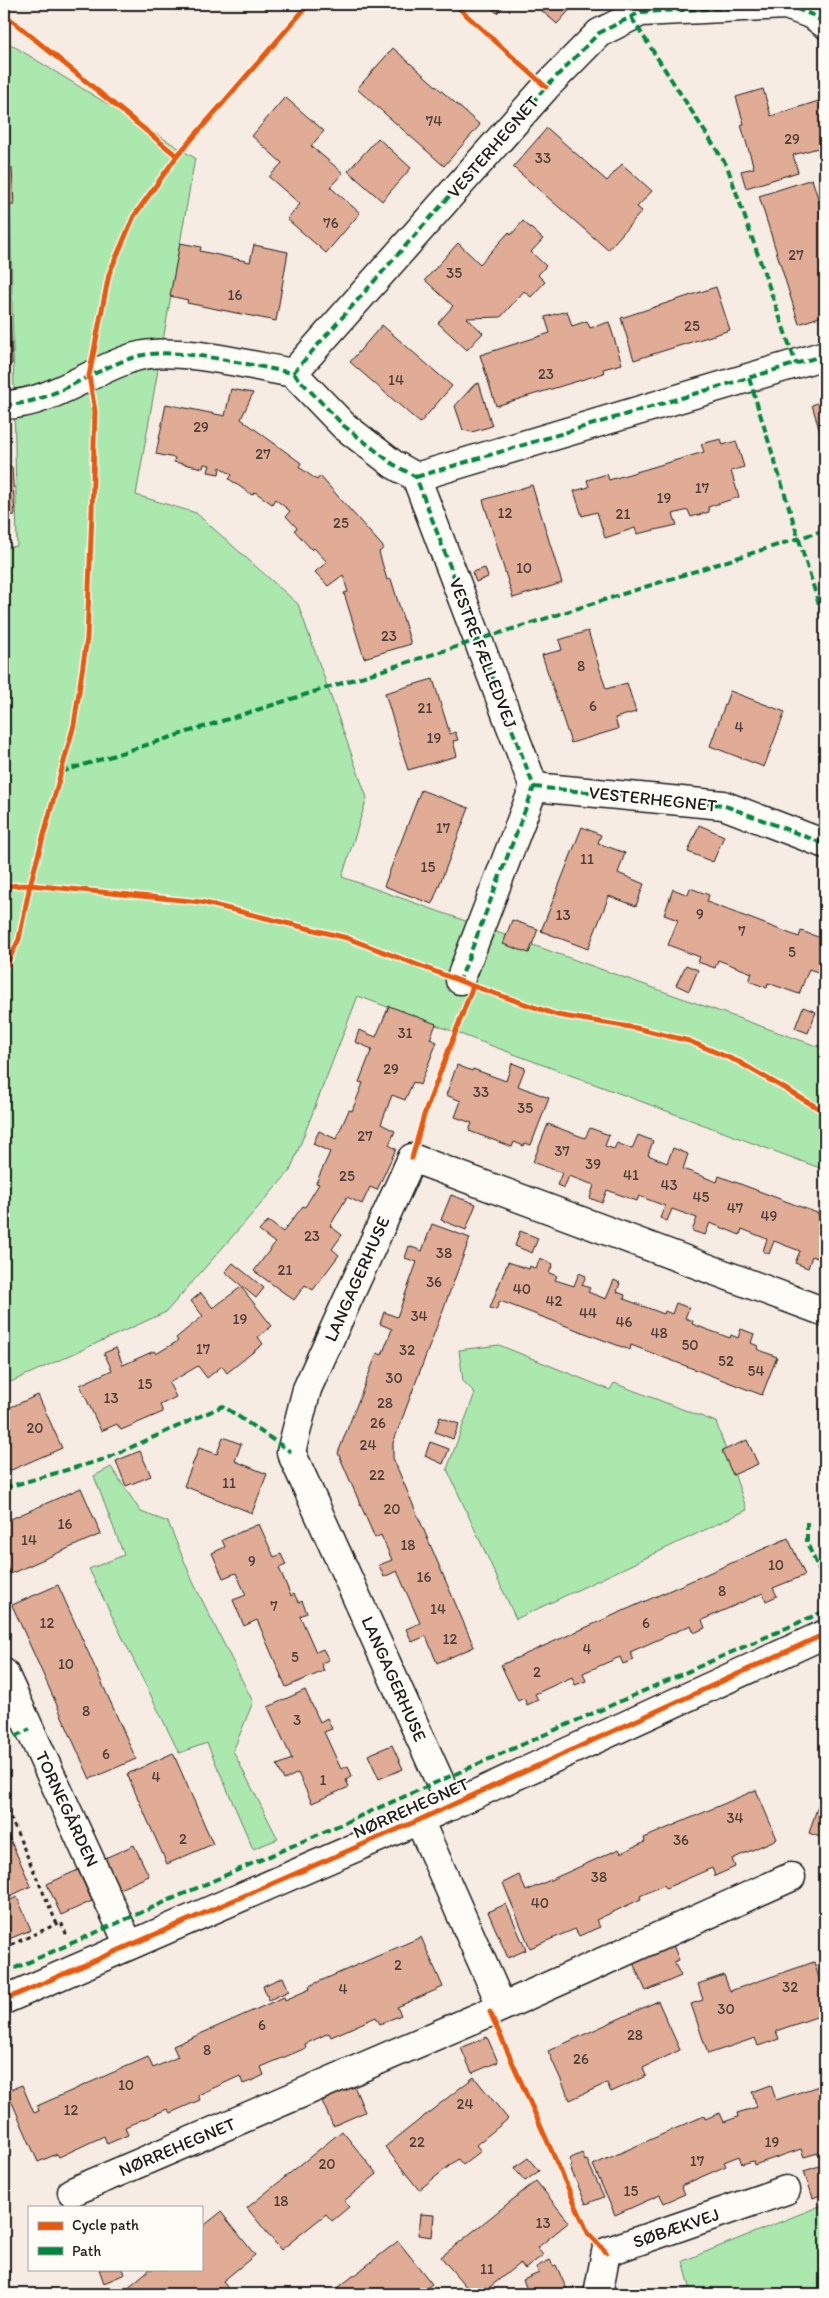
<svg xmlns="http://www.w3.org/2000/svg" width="829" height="2298" font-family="Itim,sans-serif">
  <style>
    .green { fill: #abe8ae; stroke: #648265 }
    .building { fill: #e1ac95; stroke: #1c1c1c }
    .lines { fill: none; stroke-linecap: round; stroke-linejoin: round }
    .minor-casing { stroke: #1c1c1c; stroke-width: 31 }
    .path { stroke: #1c1c1c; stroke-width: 3; stroke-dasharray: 4 4; stroke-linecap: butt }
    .minor { stroke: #fdfcf7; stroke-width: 28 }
    .quiet { stroke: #00873e; stroke-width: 4; stroke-dasharray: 8 4; stroke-linecap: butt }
    .cycleway-casing { stroke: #fdfcf7; stroke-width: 8 }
    .cycleway { stroke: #e8590c; stroke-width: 5 }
    .labels { text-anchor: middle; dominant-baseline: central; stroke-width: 4.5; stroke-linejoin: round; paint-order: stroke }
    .number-label { font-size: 15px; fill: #4d403a }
    .street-label { font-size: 18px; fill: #1c1c1c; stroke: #fdfcf7 }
  </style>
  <rect width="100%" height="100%" fill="#f7ece3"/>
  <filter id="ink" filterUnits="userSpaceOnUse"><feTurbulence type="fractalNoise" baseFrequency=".02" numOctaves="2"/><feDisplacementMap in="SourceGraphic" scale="10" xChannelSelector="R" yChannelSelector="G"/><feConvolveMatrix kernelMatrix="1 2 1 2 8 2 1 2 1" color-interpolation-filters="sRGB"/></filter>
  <g filter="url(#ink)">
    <path class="green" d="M7,42L195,158L136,495L196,513L298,604L367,798L342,877L825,1049V1170L358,996L290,1171L166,1312L4,1385V548L17,546Z
      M499,1345L610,1390L614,1383L716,1422L747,1510L516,1619L447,1469L475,1393L463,1381L459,1350Z
      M111,1467L141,1512L168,1522L193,1582L253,1702L233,1751L278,1839L253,1849L207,1743L179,1753L89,1569L124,1555L94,1476Z
      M825,2204V2294H671L690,2287L683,2261Z"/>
    <path class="building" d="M487,4H506L497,13Z
      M534,4H575L557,24Z
      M393,48L480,125L444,166L357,89Z
      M763,89L771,116L825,99V146L793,155L798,172L746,188L741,171L754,168L741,125L744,124L736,97Z
      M285,97L324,131L311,146L343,173L330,187L360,213L326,253L287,219L300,204L269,177L282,163L252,136Z
      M547,128L607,181L622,164L652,191L637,207L642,211L608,250L513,167Z
      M378,138L411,168L382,201L348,171Z
      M12,168L14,205H4V169Z
      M812,179L825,221V315L799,324L759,196Z
      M4,215H6L9,283H4Z
      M523,221L543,239L531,252L546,266L538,275L545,282L531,297L524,291L501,317L467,318L483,333L467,350L438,323L453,306L425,280L458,243L480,264L509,232L511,235Z
      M180,243L201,247L200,251L250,262L254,245L288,252L276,321L187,303L188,300L170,296Z
      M716,287L730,330L634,360L621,318Z
      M567,311L572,326L587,321L590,328L609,322L622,364L603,369L604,373L496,406L480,355L550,333L545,317Z
      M4,312H10L12,364L4,365Z
      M382,325L452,386L420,423L350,362Z
      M479,383L492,426L472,432L463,430L455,406L474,385Z
      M231,389L253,393L241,419L301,463L299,467L317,480L320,476L384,548L379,552L387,580L391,579L411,644L364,658L344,593L348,592L343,575L328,586L315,572L327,562L314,548L312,550L294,530L297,528L286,516L290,511L275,499L272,504L255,492L252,495L229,479L232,475L220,467L219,474L208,472L210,465L204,464L203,468L174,462L175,458L156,454L166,404L225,416Z
      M825,400V430L820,432L812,405Z
      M721,439L723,445L736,441L744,467L731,471L739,497L708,507L709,512L691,517L688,510L673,514L677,525L637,534L635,528L605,538L597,512L582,516L574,491L589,487L587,480L607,474L609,480L704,452L701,444Z
      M825,449V467L820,450Z
      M4,467H12L15,515L4,516Z
      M532,485L562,583L513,598L483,500Z
      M485,568L488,577L476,582L472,572Z
      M588,631L606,689L627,683L636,712L615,718L618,729L571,743L542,655L562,650L559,640Z
      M433,679L450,734L455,732L458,740L453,741L457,756L408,770L385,693Z
      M730,691L785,712L764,767L710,746Z
      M421,790L469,808L432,904L384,886Z
      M699,825L724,836L713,862L688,852Z
      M582,827L601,835L598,843L625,853L618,873L644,884L636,906L609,896L588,949L541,931Z
      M690,888L709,895L707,902L799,937L801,931L821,938L819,944L825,947V967L823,974L809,969L799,994L768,983L767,988L749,981L752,973L718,960L715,968L698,962L700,957L668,945L678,920L664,915L673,889L688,895Z
      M512,920L538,929L529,953L503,944Z
      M686,965L698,970L689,991L676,985Z
      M389,1006L436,1024L430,1039L437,1042L420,1085L413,1082L405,1100L392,1095L381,1124L395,1131L389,1145L396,1149L377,1190L370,1187L362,1204L347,1197L330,1226L342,1235L332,1249L339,1255L313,1290L305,1285L294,1300L254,1271L275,1243L259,1231L268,1221L283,1232L303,1206L305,1207L319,1184L316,1183L330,1152L313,1144L319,1131L336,1139L349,1110L352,1111L363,1083L359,1082L372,1049L355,1042L359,1030L376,1037Z
      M803,1007L816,1012L808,1033L795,1028Z
      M512,1063L525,1068L518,1086L549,1098L531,1145L525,1143L524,1146L514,1142L512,1147L469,1131L472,1123L455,1117L461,1101L446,1095L457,1065L472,1071L473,1069L506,1081Z
      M548,1124L585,1138L590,1128L609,1135L605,1146L614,1149L617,1143L632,1149L638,1135L653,1141L648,1155L667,1163L673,1148L688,1154L683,1169L717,1182L719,1176L825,1216V1261L812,1256L808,1268L795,1263L800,1251L774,1241L769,1254L763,1251L767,1239L742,1229L740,1235L710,1223L705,1235L692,1231L697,1218L672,1209L667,1221L660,1218L665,1206L639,1196L637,1201L607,1190L602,1203L590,1198L594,1185L569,1176L564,1188L557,1185L562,1173L533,1162Z
      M451,1195L476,1204L466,1230L441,1220Z
      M432,1224L470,1238L393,1443V1458L474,1647L437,1663L426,1636L412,1642L406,1629L420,1623L397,1571L384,1577L379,1565L392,1560L381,1535L375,1538L338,1453L377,1353L382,1355L392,1329L380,1324L384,1312L397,1317L417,1262L405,1258L409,1246L422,1251Z
      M520,1231L538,1238L532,1253L515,1246Z
      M540,1258L553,1264L549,1273L557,1276L555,1280L574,1286L579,1273L586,1276L582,1285L590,1288L588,1292L606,1299L614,1280L620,1283L617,1292L625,1295L624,1299L664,1314L665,1311L672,1314L676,1303L689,1308L685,1318L693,1321L692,1324L730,1338L731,1335L738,1338L741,1329L754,1334L751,1343L758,1346L757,1349L777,1357L762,1395L631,1345L630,1350L500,1301L496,1310L490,1308L508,1262L529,1269L530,1266L536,1269Z
      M233,1263L264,1288L256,1298L225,1272Z
      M241,1287L272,1326L258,1337L263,1344L227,1373L222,1366L207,1378L198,1366L169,1383L176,1397L160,1405L163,1412L121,1430L117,1424L101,1431L80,1385L112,1370L104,1353L116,1348L123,1365L154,1351L156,1354L178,1341L176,1338L203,1316L191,1301L197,1296L201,1293L213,1308Z
      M38,1395L62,1448L9,1471L4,1459V1410Z
      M440,1417L459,1424L453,1439L435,1432Z
      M223,1437L241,1444L235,1461L267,1474L252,1513L184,1486L199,1448L217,1454Z
      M747,1440L758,1464L733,1475L722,1451Z
      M430,1442L449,1449L443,1464L425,1456Z
      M140,1451L151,1476L126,1486L116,1461Z
      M81,1488L101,1534L10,1574L4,1560V1522Z
      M259,1524L274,1557L281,1554L286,1565L279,1568L291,1596L294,1594L299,1603L302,1601L307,1613L300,1616L316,1652L323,1649L329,1660L321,1663L324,1671L286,1687L257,1620L244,1626L233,1600L246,1595L236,1573L223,1578L212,1553L225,1547L222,1540Z
      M825,1531V1548L820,1546Z
      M788,1538L805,1575L773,1588L777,1596L766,1601L763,1593L702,1620L705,1628L694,1633L691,1625L630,1652L634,1660L623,1664L620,1657L583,1673L586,1681L575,1685L572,1677L535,1694L538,1700L527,1705L524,1698L518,1701L501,1665Z
      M58,1585L136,1759L90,1779L12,1605Z
      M305,1690L320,1722L327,1718L332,1729L324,1732L341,1769L348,1766L352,1776L346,1780L349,1787L312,1803L298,1773L284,1780L277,1765L292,1759L268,1707Z
      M392,1745L403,1769L379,1779L368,1755Z
      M173,1753L213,1844L167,1864L127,1774Z
      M756,1790L777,1839L732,1859L735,1867L715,1876L712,1868L666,1888L664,1885L640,1896L641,1899L596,1920L600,1927L579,1936L575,1929L530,1948L503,1883L519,1875L526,1891L619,1849L621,1853L645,1842L644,1838Z
      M820,1799L825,1801V1839L809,1833Z
      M4,1826L31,1886L4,1899Z
      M134,1845L149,1876L117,1890L103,1859Z
      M78,1870L92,1901L61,1915L47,1884Z
      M17,1897L31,1930L4,1941V1903Z
      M506,1904L526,1950L508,1958L488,1912Z
      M421,1937L443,1987L397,2007L401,2015L380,2024L376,2017L331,2037L329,2033L305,2044L306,2048L261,2067L264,2075L254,2080L243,2084L240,2076L198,2095L200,2100L170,2113L167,2109L125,2127L128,2135L107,2144L104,2136L59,2157L57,2154L38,2162L7,2091L22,2085L34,2113L39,2111L37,2106L148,2057L153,2068L178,2057L173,2046L284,1997L285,2000L310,1989L309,1986Z
      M673,1945L679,1960L674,1962L681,1976L646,1991L633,1963Z
      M814,1962L825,1996V2014L776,2031L779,2039L758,2046L755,2038L708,2054L691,2004L703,2000L698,1984L724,1975L730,1991Z
      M283,1977L289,1991L269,2000L263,1986Z
      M658,2001L680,2050L643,2068L646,2076L611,2092L607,2083L570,2100L548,2051Z
      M487,2037L498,2062L472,2073L461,2048Z
      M474,2077L508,2119L476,2145L481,2151L463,2165L458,2159L419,2190L385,2147Z
      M825,2084V2141L822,2142L825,2151L804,2157L801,2149L754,2165L753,2161L742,2164L739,2156L724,2162L726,2166L681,2186L685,2194L664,2203L660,2195L615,2215L593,2165L704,2116L705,2119L720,2113L724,2122L738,2117L737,2113L757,2107L752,2092L771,2085L776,2100Z
      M354,2086L365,2112L333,2126L322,2101Z
      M342,2131L377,2174L344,2201L349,2207L332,2221L326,2214L281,2250L247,2208Z
      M582,2153L585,2161L587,2160L604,2197L586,2204L570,2167L572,2166L569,2159Z
      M528,2158L539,2171L525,2181L514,2168Z
      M825,2164V2193L813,2198L804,2171Z
      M536,2181L569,2222L537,2248L543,2255L525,2269L520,2263L481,2294H472L441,2257Z
      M221,2212L255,2255L223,2281L227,2287L219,2294H130L126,2289L150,2269H201V2228Z
      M420,2214L434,2215L432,2237L418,2235Z
      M398,2241L432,2284L419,2294H330Z
      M550,2260L553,2266L556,2265L567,2290L557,2294H529L523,2280L539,2273L536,2267Z
      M99,2269H123L125,2274L104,2283Z"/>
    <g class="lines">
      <g class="minor-casing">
        <path id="minor" d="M293,373L344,426L393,464L416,477L534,787L460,980
          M293,373L546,87L599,33L641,12L786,5L813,15L825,24
          M4,405C51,404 91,370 135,357C174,345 252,366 293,373
          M416,477L825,355
          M534,787L723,805L825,844
          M4,1673L129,1945
          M451,1806L291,1452L307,1389L412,1158L825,1312
          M419,1820L502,2007
          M4,2000L419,1820L825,1634
          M72,2192L502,2007L791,1877
          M598,2294L606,2252L786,2190"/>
      </g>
      <path class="path" d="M4,1803L57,1924
        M4,1948L61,1922L68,1938"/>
      <use href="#minor" class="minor"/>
      <path class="quiet" d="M631,17L727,166L796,364
        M293,373L344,426L393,464L416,477L534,787L460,980
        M293,373L546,87L599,33L641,12L786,5L813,15L825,24
        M749,378L825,624
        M4,405C51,404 91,370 135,357C174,345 252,366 293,373
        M416,477L825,355
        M61,772L825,530
        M534,787L723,805L825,844
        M825,1413V1418
        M4,1488L105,1459L223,1406L291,1452
        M807,1522V1543L825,1583
        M4,1741L30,1729
        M4,1973L825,1611"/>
      <g class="cycleway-casing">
        <path id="cycleway" d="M454,4L546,87
          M4,14L177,156
          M4,886L30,885L201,902L347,938L473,986L557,1015L636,1028L689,1041L739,1062L825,1112
          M4,970L19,939L30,885L74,725L87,638L92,512L95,411L89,376L109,274L134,216L177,156L309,4
          M412,1158L424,1115L473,986
          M4,2000L419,1820L825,1634
          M490,2012L588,2233L606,2252"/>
      </g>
      <use href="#cycleway" class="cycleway"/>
    </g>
  </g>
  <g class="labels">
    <g class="number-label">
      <text x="434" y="121">74</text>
      <text x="792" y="139">29</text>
      <text x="543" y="158">33</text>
      <text x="331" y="223">76</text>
      <text x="796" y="255">27</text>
      <text x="454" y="273">35</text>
      <text x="235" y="295">16</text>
      <text x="692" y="326">25</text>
      <text x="546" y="374">23</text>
      <text x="396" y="380">14</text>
      <text x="201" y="427">29</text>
      <text x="263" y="454">27</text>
      <text x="702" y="488">17</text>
      <text x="664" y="498">19</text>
      <text x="505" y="513">12</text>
      <text x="623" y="514">21</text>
      <text x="341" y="523">25</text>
      <text x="524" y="568">10</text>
      <text x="389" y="636">23</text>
      <text x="581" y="666">8</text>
      <text x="593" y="706">6</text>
      <text x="425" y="708">21</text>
      <text x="739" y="727">4</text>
      <text x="434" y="738">19</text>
      <text x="443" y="828">17</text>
      <text x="587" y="859">11</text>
      <text x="428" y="867">15</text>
      <text x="700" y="914">9</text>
      <text x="563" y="915">13</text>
      <text x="742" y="931">7</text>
      <text x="792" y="952">5</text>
      <text x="405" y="1033">31</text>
      <text x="391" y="1069">29</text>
      <text x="481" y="1092">33</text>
      <text x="525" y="1108">35</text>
      <text x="365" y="1136">27</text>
      <text x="562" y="1151">37</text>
      <text x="593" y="1164">39</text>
      <text x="631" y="1175">41</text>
      <text x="347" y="1176">25</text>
      <text x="669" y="1185">43</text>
      <text x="701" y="1197">45</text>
      <text x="735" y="1208">47</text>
      <text x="769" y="1216">49</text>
      <text x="312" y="1236">23</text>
      <text x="444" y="1253">38</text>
      <text x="285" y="1270">21</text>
      <text x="434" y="1282">36</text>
      <text x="522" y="1289">40</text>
      <text x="554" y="1301">42</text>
      <text x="588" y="1313">44</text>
      <text x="419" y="1316">34</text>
      <text x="240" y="1319">19</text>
      <text x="624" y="1322">46</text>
      <text x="659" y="1333">48</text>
      <text x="690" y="1345">50</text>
      <text x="203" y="1349">17</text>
      <text x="407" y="1350">32</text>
      <text x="726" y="1361">52</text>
      <text x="756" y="1371">54</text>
      <text x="394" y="1378">30</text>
      <text x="145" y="1384">15</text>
      <text x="111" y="1398">13</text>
      <text x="385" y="1403">28</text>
      <text x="378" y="1423">26</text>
      <text x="35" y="1428">20</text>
      <text x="368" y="1445">24</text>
      <text x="377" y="1475">22</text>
      <text x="229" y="1483">11</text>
      <text x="392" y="1509">20</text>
      <text x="65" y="1524">16</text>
      <text x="29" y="1540">14</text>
      <text x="408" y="1545">18</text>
      <text x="252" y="1561">9</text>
      <text x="776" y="1565">10</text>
      <text x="424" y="1577">16</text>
      <text x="722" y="1591">8</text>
      <text x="274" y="1606">7</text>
      <text x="438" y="1609">14</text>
      <text x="47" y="1623">12</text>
      <text x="646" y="1623">6</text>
      <text x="450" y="1639">12</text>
      <text x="587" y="1649">4</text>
      <text x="295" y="1657">5</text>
      <text x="66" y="1664">10</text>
      <text x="537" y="1672">2</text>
      <text x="86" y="1711">8</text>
      <text x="297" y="1720">3</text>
      <text x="106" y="1754">6</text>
      <text x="156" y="1777">4</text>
      <text x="323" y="1780">1</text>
      <text x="735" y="1818">34</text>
      <text x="183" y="1839">2</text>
      <text x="681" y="1840">36</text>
      <text x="599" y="1877">38</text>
      <text x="540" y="1903">40</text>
      <text x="398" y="1965">2</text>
      <text x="790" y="1987">32</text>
      <text x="343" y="1989">4</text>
      <text x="726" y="2009">30</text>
      <text x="262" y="2025">6</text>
      <text x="635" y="2035">28</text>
      <text x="207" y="2050">8</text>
      <text x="581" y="2059">26</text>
      <text x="126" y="2085">10</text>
      <text x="465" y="2104">24</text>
      <text x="71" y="2110">12</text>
      <text x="417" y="2142">22</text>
      <text x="772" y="2142">19</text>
      <text x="697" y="2161">17</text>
      <text x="327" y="2164">20</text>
      <text x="631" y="2191">15</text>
      <text x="281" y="2201">18</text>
      <text x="543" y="2223">13</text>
      <text x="487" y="2269">11</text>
    </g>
    <g class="street-label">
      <text transform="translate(493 147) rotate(-49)">VESTERHEGNET</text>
      <text transform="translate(483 653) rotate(69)">VESTRE FÆLLEDVEJ</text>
      <text transform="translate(653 799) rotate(6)">VESTERHEGNET</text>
      <text transform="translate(357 1279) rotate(-66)">LANGAGERHUSE</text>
      <text transform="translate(394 1679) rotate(66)">LANGAGERHUSE</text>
      <text transform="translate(411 1808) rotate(-24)">NØRREHEGNET</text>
      <text transform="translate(67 1809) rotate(65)">TORNEGÅRDEN</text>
      <text transform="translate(177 2147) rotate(-23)">NØRREHEGNET</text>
      <text transform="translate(676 2228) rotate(-19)">SØBÆKVEJ</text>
    </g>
  </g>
  <rect width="829" height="2298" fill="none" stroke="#fdfcf7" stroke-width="20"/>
  <rect x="10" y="10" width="809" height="2278" fill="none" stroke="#1c1c1c" stroke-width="2" filter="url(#ink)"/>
  <rect x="28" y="2206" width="175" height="65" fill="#fdfcf7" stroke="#a3a29f"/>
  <rect x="38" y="2222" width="25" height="8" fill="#e8590c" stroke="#a3a29f"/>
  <text x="72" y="2230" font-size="15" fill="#1c1c1c">Cycle path</text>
  <rect x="38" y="2247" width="25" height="8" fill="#00873e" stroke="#a3a29f"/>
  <text x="72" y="2256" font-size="15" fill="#1c1c1c">Path</text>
</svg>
